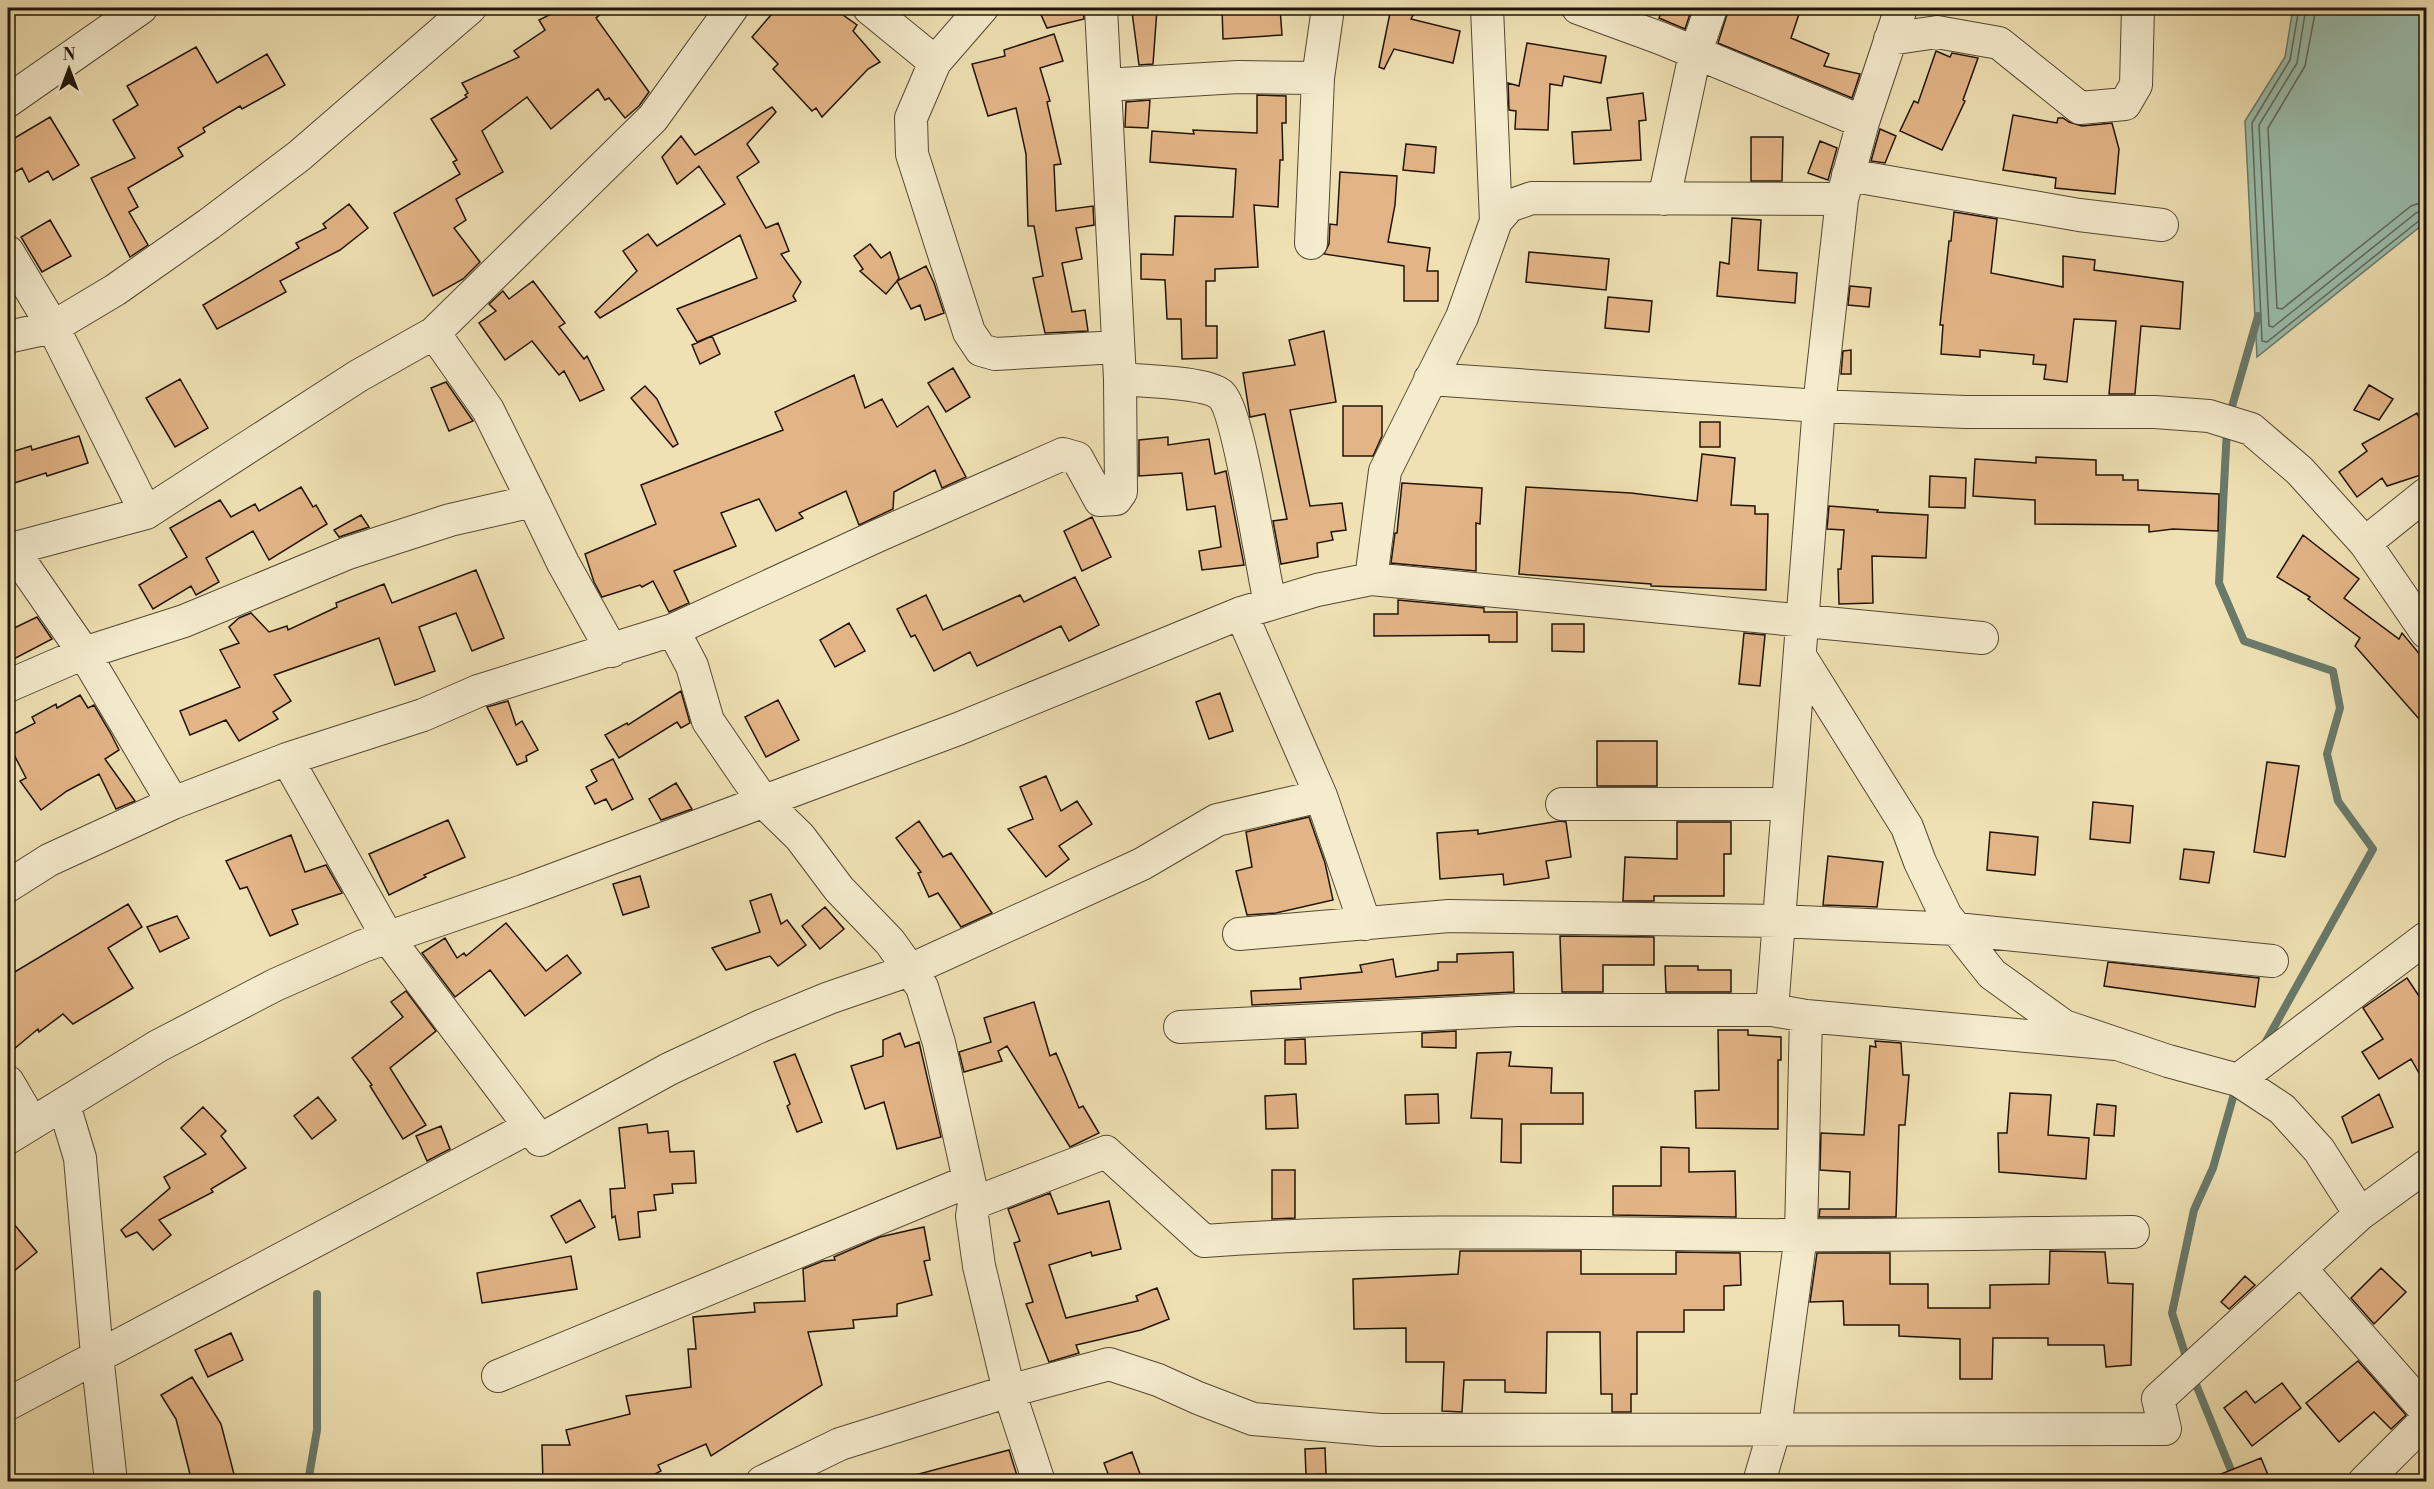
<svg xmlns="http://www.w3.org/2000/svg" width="2434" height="1489" font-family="'Libre Bodoni',serif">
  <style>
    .water { fill: #9abead; stroke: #697a6b; stroke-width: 1.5 }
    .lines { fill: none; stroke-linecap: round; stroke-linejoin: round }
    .shore { stroke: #5d6a5a; stroke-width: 1.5 }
    .stream { stroke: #697a6b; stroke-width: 8 }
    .building { fill: #e3b486; stroke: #201508; stroke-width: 1.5 }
    .street-casing { stroke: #544833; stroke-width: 34 }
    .street { stroke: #f5ecce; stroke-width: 32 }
  </style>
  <rect width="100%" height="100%" fill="#efe1b3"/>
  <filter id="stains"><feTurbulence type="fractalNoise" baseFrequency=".00333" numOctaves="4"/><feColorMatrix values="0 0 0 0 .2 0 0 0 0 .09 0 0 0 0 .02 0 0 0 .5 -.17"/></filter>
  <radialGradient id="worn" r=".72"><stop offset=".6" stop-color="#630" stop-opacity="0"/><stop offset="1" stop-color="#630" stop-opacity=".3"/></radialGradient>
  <path class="water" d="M2293,8H2426V222L2257,357L2245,121L2285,57Z"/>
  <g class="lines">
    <path class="shore" d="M2299,8L2290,60L2252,123L2262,341L2267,342L2420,220L2426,218
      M2306,8L2297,63L2259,125L2269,326L2273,327L2416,213L2426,210
      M2316,8L2305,66L2268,128L2277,308L2282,309L2411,206L2426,201"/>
    <path class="stream" d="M2229,417L2258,316
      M2227,428L2219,583L2244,641L2333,671L2340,708L2327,754L2338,801L2373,849L2264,1045
      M2188,1363L2172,1313L2194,1210L2213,1168L2236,1087
      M2193,1377L2235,1480
      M308,1482L317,1430V1294"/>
  </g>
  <path class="building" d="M563,8H608L596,18L649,92L639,106L625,118L609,98L605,100L598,89L551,129L527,97L482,131L503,172L456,199L466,220L454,228L480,262L463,279L433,296L394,213L460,174L453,162L457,160L431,119L467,97L465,95L468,93L462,83L519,57L514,51L545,30L539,20Z
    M777,8H833L857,25L853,31L880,62L868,69L822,117L816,108L812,111L773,69L778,64L752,37Z
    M1038,8H1083L1084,19L1047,28Z
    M1222,8H1280L1282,35L1223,39Z
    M1391,8H1417L1411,19L1460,31L1453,63L1394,49L1384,69L1379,67Z
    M1663,8H1692L1685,29L1659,18Z
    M1729,8H1801L1791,38L1829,54L1824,66L1860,74L1852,98L1718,43Z
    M1157,9L1153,64L1139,65L1132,12Z
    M1054,34L1063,61L1040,68L1050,101L1047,102L1061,164L1054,165L1056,211L1093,206L1094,225L1076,228L1082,259L1062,263L1072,312L1085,310L1088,331L1045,333L1033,278L1043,276L1034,226H1028L1026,154L1016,108L988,116L972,64L1005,56L1004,50Z
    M1527,43L1606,56L1601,83L1564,76L1562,86L1550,84L1548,130L1515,129L1516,111L1509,110L1508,83L1519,86Z
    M196,47L217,83L267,54L285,85L242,109L240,106L203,128L205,132L178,148L183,156L128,188L138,207L129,212L148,245L130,257L91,178L135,158L113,120L138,105L127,86Z
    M1936,51L1950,57L1952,53L1978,58L1963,100L1965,101L1942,150L1900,131L1914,101L1918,103Z
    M1643,93L1646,120L1639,121L1641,160L1574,164L1572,132L1611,130L1607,98Z
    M1257,95L1286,96V123H1282L1283,160H1280L1278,207L1254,205L1258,267L1215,269V281H1206V326H1217V358L1182,359L1181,319H1167L1165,280L1141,279V254L1173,255L1175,216L1233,217L1236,169L1150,162L1152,131L1194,134L1193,130L1257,133Z
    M1150,100L1148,128L1125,127L1126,102Z
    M772,107L776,112L747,144L759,162L737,177L766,228L778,223L789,251L781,254L801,282L793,296L796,301L697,342L677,309L757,278L740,235L600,318L595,312L637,271L623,251L648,234L657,246L725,204L699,166L677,184L662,157L681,136L695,155Z
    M2013,115L2057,123L2058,118H2063L2069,122L2082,126L2112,123L2119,149L2115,194L2055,188L2056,178L2003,170Z
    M50,117L79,165L53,180L48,171L29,182L22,168L8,176V142Z
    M1880,129L1896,136L1885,163L1871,161Z
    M1751,137H1783L1782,181H1751Z
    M1820,141L1837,148L1828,180L1808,173Z
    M1406,144L1436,147L1434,173L1403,170Z
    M1340,172L1397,176L1395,205L1388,242L1430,248L1427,271H1438V301H1404V266L1324,254L1329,244L1330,224L1337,225Z
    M349,204L368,228L340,250L280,281L286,292L217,329L203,305L299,248L296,243L326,228L323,224Z
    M1954,212L1997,219L1991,273L2063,287V256L2095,260L2094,270L2183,282L2180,329L2141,326L2135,394H2109L2116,321L2074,319L2067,382L2044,379L2046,365L2033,364L2034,355L1980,350V357L1941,354L1943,325H1940L1949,241H1951Z
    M1732,218L1761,220L1758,270L1797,273L1795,303L1717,296L1720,262L1729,264Z
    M50,220L71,256L42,272L21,237Z
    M870,244L881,258L890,252L899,278L897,281L926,266L934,283L944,313L925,320L920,305L911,309L897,281L886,294L860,271L863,269L854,256Z
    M1529,252L1609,259L1606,290L1526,282Z
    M533,281L565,323L559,327L584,359L587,356L604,390L580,401L564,371L559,375L532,341L505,360L479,323L496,311L489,304L503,291L509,299Z
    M1850,286L1871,288L1869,307L1848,305Z
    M1608,297L1652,301L1649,332L1605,328Z
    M1324,331L1336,402L1290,410L1310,506L1342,503L1346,530L1331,532L1333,540L1317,543L1318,557L1281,564L1273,521L1287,519L1265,414L1250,417L1243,373L1295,365L1289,340Z
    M712,336L720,354L700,364L692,345Z
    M1851,350V374H1841L1843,351Z
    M953,368L970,397L946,412L928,383Z
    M854,375L865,408L882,399L897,427L928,406L966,477L942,488L935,470L894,492L893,509L859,525L846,491L799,513L803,518L776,531L759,499L721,513L736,546L674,571L689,603L669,612L653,581L642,587L640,585L602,597L594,582L585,554L656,524L641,485L783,430L775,412Z
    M180,379L208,428L175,447L146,398Z
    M446,382L473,421L449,431L431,388Z
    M2369,385L2393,399L2379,420L2354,410Z
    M645,386L657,399L678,444L673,447L631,398Z
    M1343,406H1382V436L1373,456H1343Z
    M2417,413L2427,437V473L2387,486L2382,478L2357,497L2339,472L2367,451L2362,444Z
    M1700,422H1720V447H1700Z
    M79,436L88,463L47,476L46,473L11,484L8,471V453L31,446L32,450Z
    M1168,437V445L1209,439L1215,474L1226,471L1244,565L1202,570L1199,551L1221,547L1215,506L1187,510L1182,473L1139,476V440Z
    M1702,454L1735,458L1731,505L1755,506V514H1768L1766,590L1651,586V584L1519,574L1526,487L1631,493L1697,501Z
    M2036,457L2096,460V475H2123V480H2138V490L2219,494L2218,531L2173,529L2149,532V525L2035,524V500L1973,496L1975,459L2036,463Z
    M1930,476L1966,478L1965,508L1929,507Z
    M1402,483L1482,488L1480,524L1476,523V571L1391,563L1395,533H1397Z
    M301,487L313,507L316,505L327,524L269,560L253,531L206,558L219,582L196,595L191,586L153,609L139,585L187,557L170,528L220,500L231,517L255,504L259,511Z
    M1829,506L1878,510L1877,512L1928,515L1926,558L1872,556L1873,603L1839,604L1838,569H1841L1844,530L1827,529Z
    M361,515L369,527L339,537L334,530Z
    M1092,517L1111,557L1082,571L1064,531Z
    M2303,535L2359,579L2344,598L2399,639L2402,633L2427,663V728L2355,646L2360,638L2308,599L2310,597L2277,577Z
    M476,570L504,638L472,651L456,613L419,627L435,671L395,685L379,638L274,675L291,701L273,712L278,719L239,741L226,720L190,735L180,711L240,687L220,650L239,643L229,627L239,618L251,613L269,632L287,626L288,630L337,607L336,603L384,584L392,603Z
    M1075,577L1099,625L1069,641L1061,626L977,666L970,652L934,671L915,635L911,637L897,609L926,595L943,630L1020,595L1024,602Z
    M1398,600L1484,608V612H1517V642H1489V635L1374,636V614H1398Z
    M37,617L52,639L8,662V631Z
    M849,623L865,651L835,667L820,640Z
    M1552,624H1584V652L1552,651Z
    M1744,633L1765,635L1760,686L1739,684Z
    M681,691L690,723L681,728L677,722L619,758L605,735L627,723L628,725Z
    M1220,693L1233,731L1209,739L1196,702Z
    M80,695L88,708L94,705L111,734L119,750L105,759L135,801L116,809L99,774L67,791L41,810L20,781L26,778L8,743V737L35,723L32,717L56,704L57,708Z
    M778,700L799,740L766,757L745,717Z
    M508,701L516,725L522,721L538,750L526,756L527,761L517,765L487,707Z
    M1597,741H1657V786H1597Z
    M613,759L633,799L612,810L606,799L595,804L586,787L597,781L591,770Z
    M2267,762L2299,766L2285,857L2254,852Z
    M1046,776L1061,811L1077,801L1092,824L1059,846L1069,859L1046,877L1008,829L1033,819L1020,787Z
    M676,783L692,809L661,820L649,799Z
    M2093,802L2133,806L2130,843L2090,839Z
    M1309,817L1325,863L1333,900L1276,913L1247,915L1236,871L1252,867L1246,832Z
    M448,820L465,857L424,875L426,877L389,895L369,854Z
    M919,821L943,857L951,853L992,913L961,927L938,893L929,897L918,873L921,872L896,838Z
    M1560,821L1566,822L1571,857L1546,861L1549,878L1504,885L1503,874L1440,879L1437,833L1478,830V834Z
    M1677,822H1731V854H1724V896H1654V901H1623L1625,857L1677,859Z
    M1990,832L2038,837L2035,875L1987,870Z
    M291,835L305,872L326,865L342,893L292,910L298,924L270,936L247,887L240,889L226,861Z
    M2184,849L2214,852L2209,883L2180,879Z
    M1828,856L1883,862L1877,907L1823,905Z
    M640,876L649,907L623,915L613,884Z
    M771,894L781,924L787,920L806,945L778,966L770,956L726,970L712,948L760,932L750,901Z
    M128,904L142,927L108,948L133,988L73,1024L63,1014L39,1032L38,1029L8,1054V976Z
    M825,907L844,929L820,949L802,926Z
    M177,916L189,938L160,952L147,927Z
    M506,923L546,971L567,955L581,973L525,1016L490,970L455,997L422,953L445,938L457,958L464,953L466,956Z
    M1560,936L1654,937V965H1603V992H1562Z
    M1513,952L1514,992L1252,1005L1251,991L1301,989L1300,978L1362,972L1360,965L1393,959L1396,977L1438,970V962H1457V954Z
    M2108,962L2259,978L2255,1007L2104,986Z
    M1665,966H1698V970H1731V992H1666Z
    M2407,978L2427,1008V1087L2411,1059L2379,1079L2362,1052L2383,1039L2363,1008Z
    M406,991L436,1031L390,1068L426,1125L403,1139L370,1086L372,1085L352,1058L403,1017L391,1002Z
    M1034,1002L1050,1056L1056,1053L1079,1108L1083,1106L1099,1133L1070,1147L1007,1046L998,1051L1002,1061L964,1072L959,1052L991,1042L984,1018Z
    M1718,1030H1748V1035L1781,1037V1060H1778V1129L1696,1128L1695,1091L1719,1090Z
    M1456,1031V1048L1422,1047V1033Z
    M900,1033L905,1047L919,1042L941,1137L897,1149L884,1102L865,1109L851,1066L883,1056V1040Z
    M1305,1039L1306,1064H1285V1040Z
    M1875,1041L1901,1043L1903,1075H1909L1905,1125H1899L1896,1217H1819L1820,1209H1849L1850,1172L1820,1170L1821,1133L1864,1135L1870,1046L1876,1047Z
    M1511,1052L1509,1066L1552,1068L1551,1093H1583V1124H1521V1163L1501,1162L1502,1119L1471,1118L1477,1053Z
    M795,1054L822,1122L797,1132L787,1106L790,1104L774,1062Z
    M2010,1093L2051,1095L2048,1135L2089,1138L2086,1179L1999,1172L1998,1133H2007Z
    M1296,1094L1298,1128L1266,1129L1265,1096Z
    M1438,1094L1439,1123L1406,1124L1405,1095Z
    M2379,1094L2393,1127L2352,1143L2342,1117Z
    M318,1097L336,1120L312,1139L294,1116Z
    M2097,1104L2116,1106L2114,1136L2094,1135Z
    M203,1107L226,1131L221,1136L246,1168L211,1189L213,1192L159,1220L171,1235L153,1250L137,1232L126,1237L121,1230L170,1188L164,1177L206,1154L181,1128Z
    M647,1124L648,1133L668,1131L670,1152L694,1151L696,1183L672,1184L673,1193L654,1195L656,1210L638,1212L640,1237L619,1240L615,1216L612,1218L610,1189L625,1188L619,1128Z
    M441,1126L450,1149L427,1161L416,1136Z
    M1661,1147L1689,1148V1172L1735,1171L1736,1217L1613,1215V1186H1661Z
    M1272,1170H1295V1218L1272,1219Z
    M1050,1193L1058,1214L1109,1201L1121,1249L1092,1256L1091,1252L1049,1265L1066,1318L1138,1301L1136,1296L1157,1288L1169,1319L1141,1330L1076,1345L1079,1353L1049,1362L1026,1304L1033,1302L1014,1243L1020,1241L1008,1209Z
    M580,1200L595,1227L566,1243L551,1216Z
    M8,1217L37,1252L8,1276Z
    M924,1227L930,1260L924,1261L932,1295L897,1304V1316L853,1320L854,1328L808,1332L822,1385L711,1456L706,1444L658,1465L661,1471L639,1482H543L542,1445H570L566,1430L630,1414L626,1396L691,1387L688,1349H696L693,1317L755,1312L754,1303L805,1301L803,1269L823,1261L835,1260L834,1257L880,1237Z
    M1460,1251H1581V1274H1676V1252L1740,1253L1741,1285L1724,1286V1310H1684V1332H1637V1394H1631V1412H1612V1394H1601L1600,1332H1547L1546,1393L1505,1392V1380H1464L1462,1412L1442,1411L1444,1362H1406V1328L1354,1329L1353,1279L1458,1274Z
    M2050,1251L2105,1252L2108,1283L2133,1284L2131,1365L2106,1367L2104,1345H2048V1338H1993L1992,1379H1960V1339L1899,1336V1325H1844L1843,1301L1810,1302L1817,1253H1890V1284H1928V1308H1990V1285L2049,1284Z
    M571,1256L577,1289L482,1303L477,1273Z
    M2381,1268L2406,1292L2374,1324L2351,1298Z
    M2245,1276L2255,1285L2229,1309L2221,1302Z
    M231,1333L243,1360L208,1377L195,1350Z
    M2358,1361L2406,1415L2391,1429L2374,1412L2339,1442L2306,1403Z
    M192,1377L221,1424L236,1482H192L176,1419L161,1395Z
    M2282,1383L2301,1408L2252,1446L2224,1408L2246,1391L2255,1403Z
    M1325,1448L1326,1474L1306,1475L1305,1449Z
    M1009,1450L1019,1482H916L915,1475Z
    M1132,1452L1143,1482H1111L1104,1463Z
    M2261,1458L2271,1482H2206V1480Z"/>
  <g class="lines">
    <g class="street-casing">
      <path id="street" d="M869,8L935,62
        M982,8L935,62L911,118L912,154L969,332L981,350L995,354L1118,347
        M1487,8L1496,221
        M1578,8L1660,38L1863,122
        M1890,39L1937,32L1999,43L2080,108L2125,104L2136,85L2138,8
        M1105,85L1238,77L1318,78L1328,8
        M8,101L141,8
        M1848,175L2079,215L2162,225
        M1664,199L1695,54L1711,8
        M1311,243L1318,78
        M8,252L53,327L146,513
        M8,337L53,327L115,290L209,224L299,156L470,8
        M1120,379C1142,381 1205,382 1220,394C1239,409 1262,570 1270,603
        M1430,379L1819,406L1965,412H2155L2209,416L2251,429L2300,471L2365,543L2426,632
        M533,501L563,563L612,651
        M2365,543L2426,494
        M12,549L84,653L173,803
        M8,550L146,513L358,376L434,333L653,118L732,8
        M1371,579L1982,638
        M1241,613L1321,796L1365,924
        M673,630L692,666L708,721L747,778L764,802L800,837L839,889L890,942L922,987L939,1043L974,1203L972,1216L979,1266L1009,1391L840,1444L762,1482
        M1800,656L1907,827L1920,862L1946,916L1992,974L2064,1026L2168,1061L2238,1080L2282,1109L2319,1150L2360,1214
        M8,686L84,653L184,621L348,553L450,520L533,501L488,410L434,333
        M287,759L388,938L540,1140L669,1069L761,1026L829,998L910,970L1142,864L1217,820L1321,796
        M1562,804H1788
        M8,886L49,860L173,803L287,759L423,715L478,691L673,630L875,537L1063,454L1077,458L1100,500L1116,499L1121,492L1120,379L1101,8
        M1239,934L1449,916L1779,921L1956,929L2272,961
        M1772,1010L1819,406L1842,199L1863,122L1901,8
        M1180,1027L1517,1010H1772L1806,1016L2116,1044
        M2238,1080L2426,938
        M8,1082L32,1123
        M64,1105L80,1158L97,1355L111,1482
        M8,1138L158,1046L275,985L363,946L523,891L958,729L1241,613L1317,590L1371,579L1385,471L1462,317L1496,221L1509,206L1532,198L1842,199
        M974,1203L1106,1152L1204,1241C1388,1228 1571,1233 1755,1235C1881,1236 2007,1233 2133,1232
        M2301,1269L2426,1411
        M498,1376L969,1181
        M8,1404L530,1127
        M1039,1482L1009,1391L1109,1364L1158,1380L1198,1398L1253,1419L1380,1430L2165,1429L2158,1399L2360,1214L2426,1166
        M1759,1482L1775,1428L1801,1235L1806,1016
        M2364,1482L2426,1420"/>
    </g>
    <use href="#street" class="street"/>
  </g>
  <rect width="2434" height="1489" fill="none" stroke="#efe1b3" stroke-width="30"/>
  <rect x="9" y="9" width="2416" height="1471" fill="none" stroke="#201508" stroke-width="3"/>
  <rect x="15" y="15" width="2404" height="1459" fill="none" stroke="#201508" stroke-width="1.5"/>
  <g transform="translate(69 69)" stroke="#f5ecce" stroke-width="4.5" paint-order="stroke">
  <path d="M0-4.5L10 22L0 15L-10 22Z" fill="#201508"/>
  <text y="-9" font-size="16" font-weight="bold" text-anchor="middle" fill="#201508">N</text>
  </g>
  <rect width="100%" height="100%" filter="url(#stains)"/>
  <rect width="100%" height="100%" fill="url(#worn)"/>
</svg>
